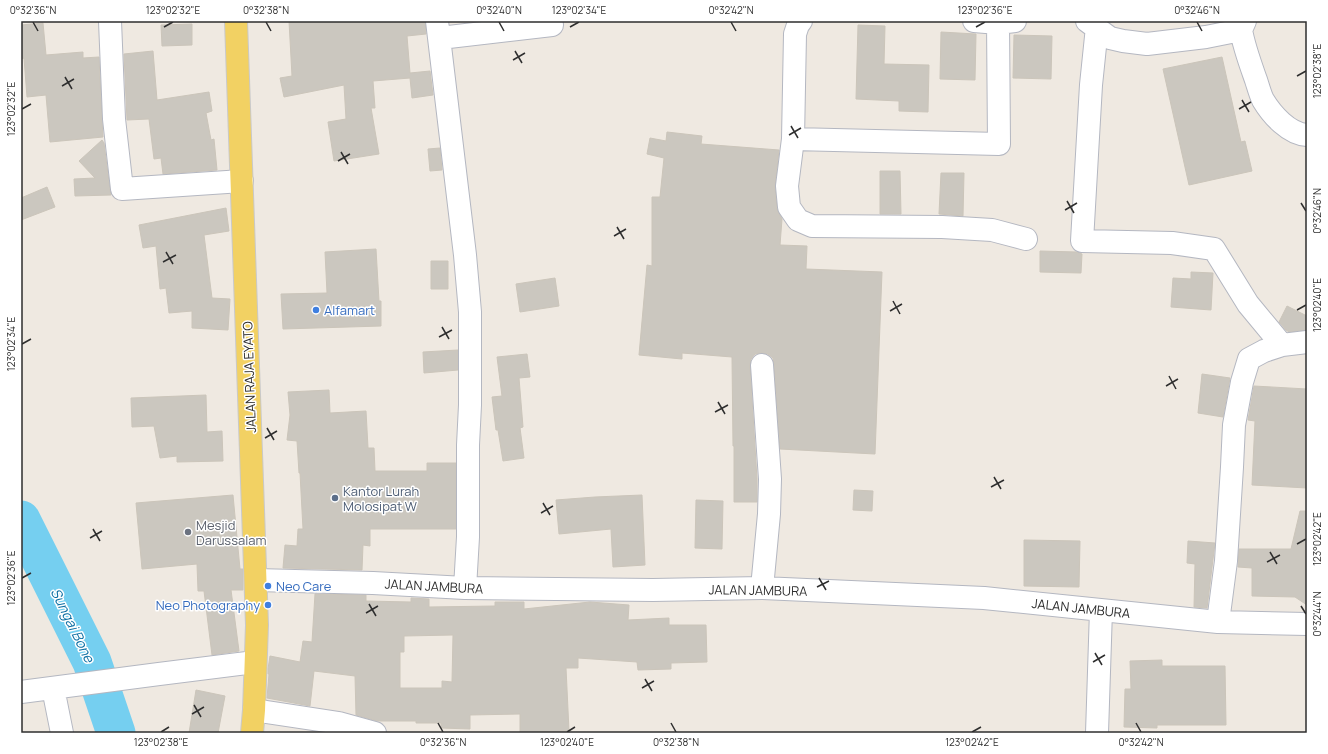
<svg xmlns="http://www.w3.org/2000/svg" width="1328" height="754" font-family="Manrope,sans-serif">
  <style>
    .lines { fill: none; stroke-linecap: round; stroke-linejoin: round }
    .river { stroke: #75cff0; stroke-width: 39 }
    .building { fill: #cbc7bf; stroke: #cbc5ba; fill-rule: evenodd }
    .minor-casing { stroke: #b4b7c1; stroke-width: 24 }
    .major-casing { stroke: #c9c9c9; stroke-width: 24 }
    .minor { stroke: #fff; stroke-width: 22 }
    .major { stroke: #f2d163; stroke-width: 22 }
    .ticks { fill: none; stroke: #2e2e2e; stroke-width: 1.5 }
    .shop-dot { fill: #3f7fe0; stroke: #fff; stroke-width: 1.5 }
    .service-dot { fill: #5c6f8a; stroke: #fff; stroke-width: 1.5 }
    .worship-dot { fill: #6b7280; stroke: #fff; stroke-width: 1.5 }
    .labels { text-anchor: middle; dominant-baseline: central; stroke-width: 3; stroke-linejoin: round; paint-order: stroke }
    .shop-label { font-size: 13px; fill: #366cbe; stroke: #fff; text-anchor: start }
    .street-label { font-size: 13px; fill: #2e2e2e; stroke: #fff }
    .service-label { font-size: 13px; fill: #4e5e75; stroke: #fff; text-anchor: start }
    .worship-label { font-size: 13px; fill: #5b616d; stroke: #fff; text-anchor: start }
    .water-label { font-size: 14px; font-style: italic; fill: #0d6fa3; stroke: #fff }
    .neatline { fill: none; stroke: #2e2e2e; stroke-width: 1.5 }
    .ticks-label { font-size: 10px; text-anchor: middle; fill: #2e2e2e }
  </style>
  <rect width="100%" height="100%" fill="#efe9e1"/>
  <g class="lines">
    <path class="river" d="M21,520L92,662L116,733"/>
  </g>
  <path class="building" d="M289,21H425L426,34L407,36L410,73L430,71L433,95L412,98L410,78L373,81L375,108H371L379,154L334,161L328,122L346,119L344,85L284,97L280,78L292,76Z
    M43,23L46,55L83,52V58L99,57L102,120L103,137L50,142L46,95L27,97L24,58L21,59V25Z
    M192,24V45L162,46L161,25Z
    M858,25L885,26L884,64L929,65L928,112L899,111V101L856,99Z
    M941,32L976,34L975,80L940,79Z
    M1014,35L1052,36L1051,79L1013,78Z
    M153,51L157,100L209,92L212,111L206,113L211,140L214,139L217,170L163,174L161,158L154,159L149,119L127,120L124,54Z
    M1222,57L1241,142L1245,141L1252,171L1189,185L1163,69Z
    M667,132L702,136L701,144L779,150L775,187L777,209L782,219L780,245L807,246L806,269L882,272L875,454L780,449L774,364L773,358L768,354L761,353L755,354L751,359L750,366L757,479V502H734V446H733L732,357L682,353V359L639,355L647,265L652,266V197H660L664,158L647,154L650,138L666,141Z
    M102,140L104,143L110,190L111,195L75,196L74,179L95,178L79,161Z
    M440,148L442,170L430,171L428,149Z
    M880,171H900L901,214H880Z
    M941,173H964L963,216L939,214Z
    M47,187L55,207L21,220V198Z
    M226,208L229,231L204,235L212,298L230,299L228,330L192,328V311L169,313L166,288L160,289L156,246L143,248L139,225Z
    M376,249L379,301H381V326L283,329L281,294L327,293L325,252Z
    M1040,251L1077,252L1082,254L1081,273L1040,272Z
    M431,261H448V289H431Z
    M1191,272L1213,273L1211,310L1171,307L1173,278L1191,279Z
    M555,278L559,306L520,312L516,284Z
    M1287,306L1307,316V330L1289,332L1286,330L1279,322Z
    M458,350V370L424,373L423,352Z
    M527,354L530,377L519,378L523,427L520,428L524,458L503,461L498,430H496L492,397L502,396L497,357Z
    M1202,374L1230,378L1223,417L1198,413Z
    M1254,386L1307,389V488L1252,485L1255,421L1248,420Z
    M329,390L330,413L366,411L368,448H374L375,471H427V463H456V529H370V546L363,545L362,570L283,568L285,545L297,546L298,529H303L300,473H299L297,441L287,440L290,415L288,392Z
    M206,395L207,432L222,431L223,461L177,462V456L160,458L154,426L132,427L131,398Z
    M854,490L873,491L872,511L853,510Z
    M233,495L240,569H243V590H231L239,651L212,655L204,591H198L197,564L142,569L136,503Z
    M642,495L645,565L613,567L611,529L559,534L556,500L595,497Z
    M696,500L723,501L722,549L695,548Z
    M1300,511H1307V605L1295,597L1252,596V568L1238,567L1239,549H1291Z
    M1024,540L1080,541L1079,587L1024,586Z
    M1188,541L1215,543L1207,608L1194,607L1195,564L1187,563Z
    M315,594L366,595V601L411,602V598L429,599V607L495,606V602H524V609L590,602L629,605L628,620L669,618V625H706L707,662L671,663V669L638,670L637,662L578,658V668H566L569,731L520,733V714L470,715V729L441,728V723H416V721H377L356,715L355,676L314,671L310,706L267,698L269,674H268V669L270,656L300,662L303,641L312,642ZM453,635L452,682L442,681V688H400V652H404V636Z
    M1162,660V666H1225L1226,725H1157V728L1124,727L1125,689H1131L1130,661Z
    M196,690L225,696L218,733H189Z"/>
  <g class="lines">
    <g class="minor-casing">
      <path id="minor" d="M110,21L114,119L122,189L242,181
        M437,21L465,255L470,312V405L468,445V537L465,588
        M801,21L798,25L795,34L793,139L787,186L789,207L798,220L812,226L942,227L992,230L1026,239
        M974,21L998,23L1015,21
        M1087,21L1110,38L1123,41L1147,44L1206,37L1241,30
        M1245,21L1241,30C1244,47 1250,63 1256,80C1258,86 1260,94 1263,100C1272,115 1289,134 1307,135
        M1097,27L1091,85L1082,241L1172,243L1214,249L1248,304L1282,345
        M440,38L552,25
        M793,139L999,144L998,21
        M256,580L373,583L465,588L653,590L762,588L984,598L1218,622L1307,624
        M762,588L769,514L770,479L762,365
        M1218,622L1226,561L1232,467L1234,425L1242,382L1249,359L1264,351L1282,345L1307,342
        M53,688L62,733
        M21,692L159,674L255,662
        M254,710L339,723L375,733
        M1097,733L1101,610"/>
    </g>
    <g class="major-casing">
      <path id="major" d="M236,21L257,625L254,710L252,733"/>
    </g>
    <use href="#minor" class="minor"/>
    <use href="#major" class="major"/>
  </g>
  <path class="ticks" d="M33,22L38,31M266,22L271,31M499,22L504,31M731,22L736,31M1197,22L1202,31M164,27L173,22M570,27L579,22M976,27L985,22M515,51L522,63M513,60L525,53M1297,76L1306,71M65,77L72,89M62,86L74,79M1242,100L1249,112M22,109L31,104M1239,109L1251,102M791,126L798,138M789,135L801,128M341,152L348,164M338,161L350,154M1067,201L1074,213M1301,203L1306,211M1065,210L1077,203M617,227L624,239M614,236L626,229M166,252L173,264M163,262L176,255M893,301L900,314M1297,310L1306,305M890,311L902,304M442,327L449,339M439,337L452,330M22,344L31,339M1169,376L1176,389M1166,386L1178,379M718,402L725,414M715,412L728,405M267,428L274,440M265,438L277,431M994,477L1001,489M991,487L1004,480M543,503L550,515M541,513L553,506M93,529L100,541M90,538L102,531M1297,544L1306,539M1270,552L1277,564M1267,562L1280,555M22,578L31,573M819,578L826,590M817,587L829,581M369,604L376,616M1301,606L1306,614M366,613L378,606M1095,653L1102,665M1093,662L1105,655M645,679L652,691M642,688L654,681M194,705L201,717M192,714L204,707M438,723L443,732M671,723L676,732M1136,723L1141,732M161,732L169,727M567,732L575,727M972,732L981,727"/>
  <g class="shop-dot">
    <circle cx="316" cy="310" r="4"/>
    <circle cx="268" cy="586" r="4"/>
    <circle cx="268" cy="605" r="4"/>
  </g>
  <circle class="service-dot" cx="335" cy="498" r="4"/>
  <circle class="worship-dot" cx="188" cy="532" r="4"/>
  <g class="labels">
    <g class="shop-label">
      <text x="324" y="310">Alfamart</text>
      <text x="276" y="586">Neo Care</text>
      <text x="260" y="605" text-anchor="end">Neo Photography</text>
    </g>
    <g class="street-label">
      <text transform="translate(249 377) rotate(-92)">JALAN RAJA EYATO</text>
      <text transform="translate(434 586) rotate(3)">JALAN JAMBURA</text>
      <text transform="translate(758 590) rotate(1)">JALAN JAMBURA</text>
      <text transform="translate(1081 608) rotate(6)">JALAN JAMBURA</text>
    </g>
    <g class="service-label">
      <text x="343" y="491">Kantor Lurah<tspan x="343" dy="15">Molosipat W</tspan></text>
    </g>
    <g class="worship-label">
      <text x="196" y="525">Mesjid<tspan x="196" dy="15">Darussalam</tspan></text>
    </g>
    <g class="water-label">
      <text transform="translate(73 625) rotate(64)">Sungai Bone</text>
    </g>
  </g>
  <rect width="1328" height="754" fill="none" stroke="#ffffff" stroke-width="44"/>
  <rect x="22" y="22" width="1284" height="710" class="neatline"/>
  <g class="ticks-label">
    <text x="33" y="14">0°32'36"N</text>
    <text x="173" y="14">123°02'32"E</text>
    <text x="266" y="14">0°32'38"N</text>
    <text x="499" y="14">0°32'40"N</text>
    <text x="579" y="14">123°02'34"E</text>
    <text x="731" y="14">0°32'42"N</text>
    <text x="985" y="14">123°02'36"E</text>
    <text x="1197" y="14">0°32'46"N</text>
    <text transform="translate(1317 71) rotate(-90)" y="4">123°02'38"E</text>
    <text transform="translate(11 109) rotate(-90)" y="4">123°02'32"E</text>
    <text transform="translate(1317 211) rotate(-90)" y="4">0°32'46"N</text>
    <text transform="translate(1317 305) rotate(-90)" y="4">123°02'40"E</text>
    <text transform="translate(11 344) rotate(-90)" y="4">123°02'34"E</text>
    <text transform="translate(1317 539) rotate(-90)" y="4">123°02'42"E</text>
    <text transform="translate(11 578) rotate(-90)" y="4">123°02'36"E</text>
    <text transform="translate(1317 614) rotate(-90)" y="4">0°32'44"N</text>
    <text x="161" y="746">123°02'38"E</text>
    <text x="443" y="746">0°32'36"N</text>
    <text x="567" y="746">123°02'40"E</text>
    <text x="676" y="746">0°32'38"N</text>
    <text x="972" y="746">123°02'42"E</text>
    <text x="1141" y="746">0°32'42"N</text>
  </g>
</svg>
